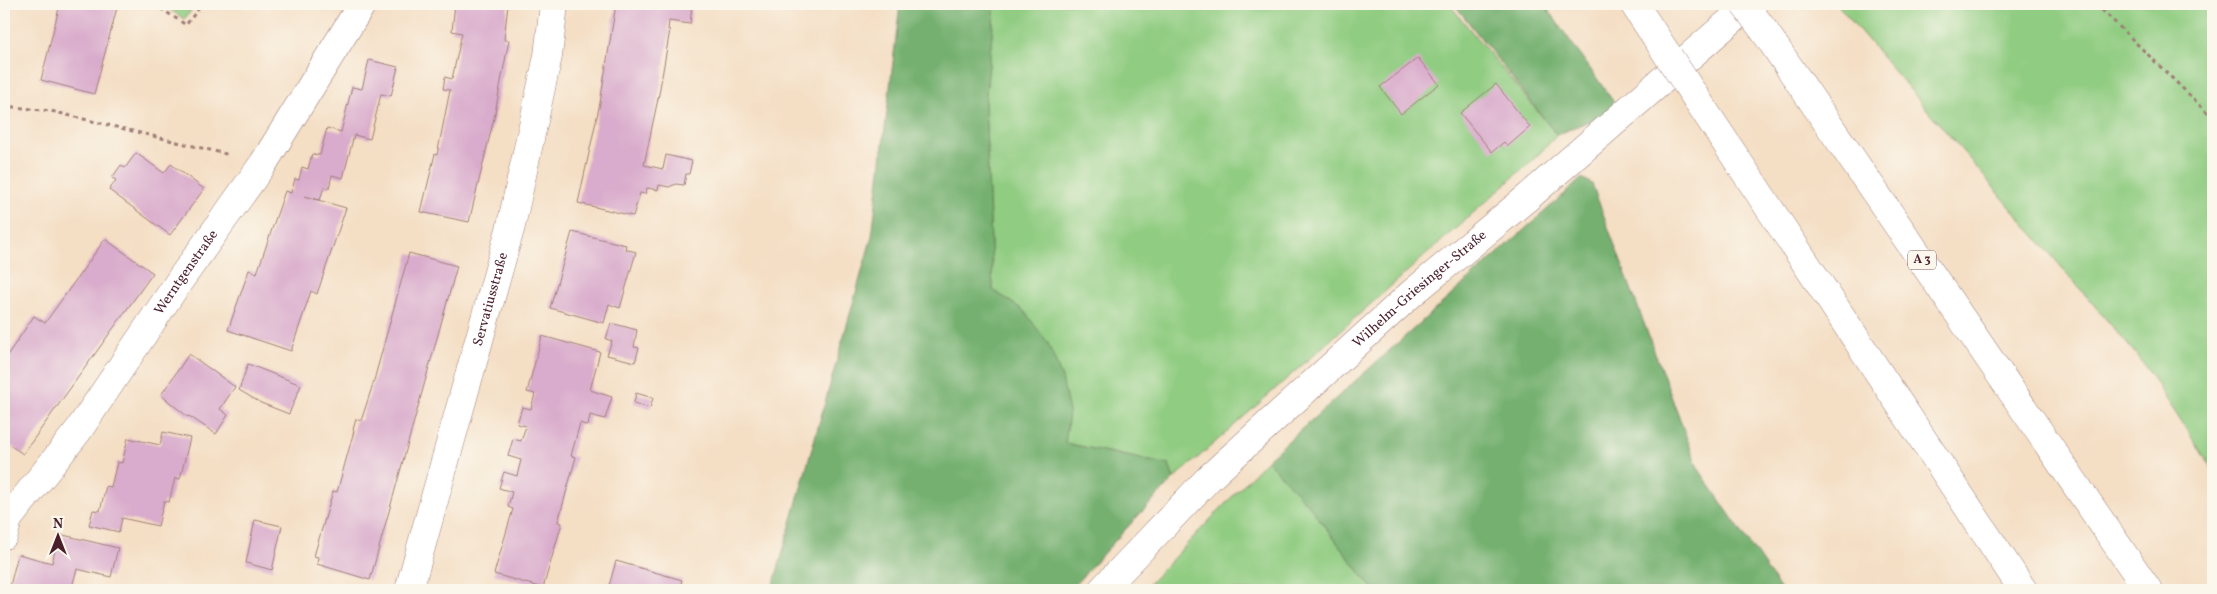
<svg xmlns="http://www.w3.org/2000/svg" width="2217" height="594" font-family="Vollkorn,serif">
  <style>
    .green { fill: #90cc81; stroke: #6d7656 }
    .forest { fill: #74b06f; stroke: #5f684d }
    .building { fill: #d9abcc }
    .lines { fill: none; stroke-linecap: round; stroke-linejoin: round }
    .street-casing { stroke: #9f7e78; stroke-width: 29 }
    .highway-casing { stroke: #9f7e78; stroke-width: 29 }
    .path { stroke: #9f7e78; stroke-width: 3; stroke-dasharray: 4 4; stroke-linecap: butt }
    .street { stroke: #fff; stroke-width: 28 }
    .highway { stroke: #fff; stroke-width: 28 }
    .highway-bridge-casing { stroke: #9f7e78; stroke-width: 29; stroke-linecap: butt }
    .highway-bridge { stroke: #fff; stroke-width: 28 }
    .labels { text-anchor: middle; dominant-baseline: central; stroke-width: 4.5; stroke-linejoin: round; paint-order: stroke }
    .shield { fill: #fbf7ec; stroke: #7f6065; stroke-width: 1 }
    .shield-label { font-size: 12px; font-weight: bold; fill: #4a1f2b }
    .street-label { font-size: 14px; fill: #4a1f2b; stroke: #fbf7ec }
  </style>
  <rect width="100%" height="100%" fill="#fbf7ec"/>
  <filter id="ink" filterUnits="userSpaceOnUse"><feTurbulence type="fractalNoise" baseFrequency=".02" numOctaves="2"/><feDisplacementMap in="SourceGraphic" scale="10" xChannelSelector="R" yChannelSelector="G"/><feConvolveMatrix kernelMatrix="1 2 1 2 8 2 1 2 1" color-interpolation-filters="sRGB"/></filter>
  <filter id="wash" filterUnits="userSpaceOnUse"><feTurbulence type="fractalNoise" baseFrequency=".0096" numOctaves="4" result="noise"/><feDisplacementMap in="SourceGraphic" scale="20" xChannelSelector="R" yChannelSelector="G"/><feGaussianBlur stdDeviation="1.12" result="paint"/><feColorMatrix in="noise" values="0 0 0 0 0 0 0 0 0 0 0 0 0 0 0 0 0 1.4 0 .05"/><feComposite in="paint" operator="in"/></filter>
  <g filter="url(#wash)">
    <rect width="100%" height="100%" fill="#f4dec4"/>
    <path class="green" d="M162,4H197L184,19Z
      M995,4H1449L1557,135L1536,157L1174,479L1169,465L1065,443L1069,412L1024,311L993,290L985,104Z
      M1837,4H2213V470L2140,359Z
      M1267,460L1310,507L1371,587L1385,590H1143Z"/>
    <path class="forest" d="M900,4H995L985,104L993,290L1024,311L1048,343L1062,378L1069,412L1065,443L1169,465L1174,479L1135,519L1070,590H772L872,236Z
      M1454,4H1544L1618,108L1557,135Z
      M1582,178L1592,184L1698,468L1781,590H1385L1371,587L1310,507L1267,460Z"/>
    <g id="blocks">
      <path class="building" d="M60,4H118L94,94L41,80Z
        M455,4H508L504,40H509L494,118L469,222L421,212L435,154L437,155L450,90L443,89L445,77L452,79L462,33L452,31Z
        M616,4L692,5L690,24L669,21L668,30H670L659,94L644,165L663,169L666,155L692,161L689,174H686L684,185L676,184L669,187L659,185L658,190L647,188L645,194L640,193L633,216L578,203L600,103Z
        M1418,58L1439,84L1401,114L1380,87Z
        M369,60L398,67L391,96L381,94L370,139L354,135L343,178L332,175L329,188L324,187L320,200L304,196L346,208L317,294L311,291L291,351L228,330L249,270L257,273L285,191L291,193L295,179L299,180L302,167L308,169L312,154L320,155L327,128L341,132L352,87L362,89Z
        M1496,84L1530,127L1508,146L1504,142L1492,152L1460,113Z
        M136,153L164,173L171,164L204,189L170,235L109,190L116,180L112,178L121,165L125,168Z
        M572,232L626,245L625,249L636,252L620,308L609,304L604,323L550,308Z
        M105,239L153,273L23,454L4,441V360L34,316L45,323Z
        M409,253L457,266L370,580L317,564L318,557L314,556L333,491L337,492L354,431L353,430L356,419L361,421L373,384Z
        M611,323L637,330L634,347L639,348L635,362L607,355L612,341L606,339Z
        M542,336L600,352L590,390L612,397L605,419L590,415L588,426L580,423L571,456L576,457L558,522L562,523L543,588L494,574L513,509L508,507L512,492L499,488L504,472L517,476L521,460L508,456L513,439L521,441L526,426L517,424L522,407L531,409L535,394L527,392Z
        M189,354L235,387L220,409L228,415L216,434L189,416L188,417L161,395Z
        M248,364L301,385L289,414L261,403L239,390Z
        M636,393L653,398L650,408L634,403Z
        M163,432L190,438L180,479L175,478L169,502L164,501L158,526L122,518L119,532L89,525L93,510L100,511L106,486L111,487L117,462L122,463L128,438L160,445Z
        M255,520L282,526L272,570L246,563Z
        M59,534L118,548L111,577L77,569L71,590H9L18,554L52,563Z
        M616,561L682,580L679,590H622L609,586Z"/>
    </g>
  </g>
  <g filter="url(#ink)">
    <use href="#blocks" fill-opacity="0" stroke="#9f7e78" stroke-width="1"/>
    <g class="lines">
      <g class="street-casing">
        <g id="street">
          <path id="s1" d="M4,535L8,519L78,431L180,280L263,164L362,4"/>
          <path id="s2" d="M409,590L511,226L548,56L554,4"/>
          <path id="s3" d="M1102,590L1209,478L1411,294L1527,198L1750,4"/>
        </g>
      </g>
      <g class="highway-casing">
        <path id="highway" d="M1634,4L1669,57
          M1765,32L2148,590
          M1696,98L2023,590"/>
      </g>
      <path class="path" d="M154,4L186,25L202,4
        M315,4L324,8
        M2096,4L2213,118
        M4,106L51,111L230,155"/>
      <use href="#street" class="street"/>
      <use href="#highway" class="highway"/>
      <g class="highway-bridge-casing">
        <path id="highway-bridge" d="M1744,4L1765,32
          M1669,57L1696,98"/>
      </g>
      <use href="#highway-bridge" class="highway-bridge"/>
    </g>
  </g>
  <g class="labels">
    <rect class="shield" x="1908" y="250.5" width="28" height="19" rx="4"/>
    <g class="shield-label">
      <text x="1922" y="260">A 3</text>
    </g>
    <g class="street-label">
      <text stroke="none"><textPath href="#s1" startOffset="321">Werntgenstraße</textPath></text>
      <text stroke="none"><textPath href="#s3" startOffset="438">Wilhelm-Griesinger-Straße</textPath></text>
      <text stroke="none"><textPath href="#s2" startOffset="302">Servatiusstraße</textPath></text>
    </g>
  </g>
  <rect width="2217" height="594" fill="none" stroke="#fbf7ec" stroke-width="20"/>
  <g transform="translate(58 536)" stroke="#fbf7ec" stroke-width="4" paint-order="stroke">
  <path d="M0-4L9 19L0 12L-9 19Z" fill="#4a1f2b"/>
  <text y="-8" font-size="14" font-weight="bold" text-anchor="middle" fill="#4a1f2b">N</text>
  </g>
</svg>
